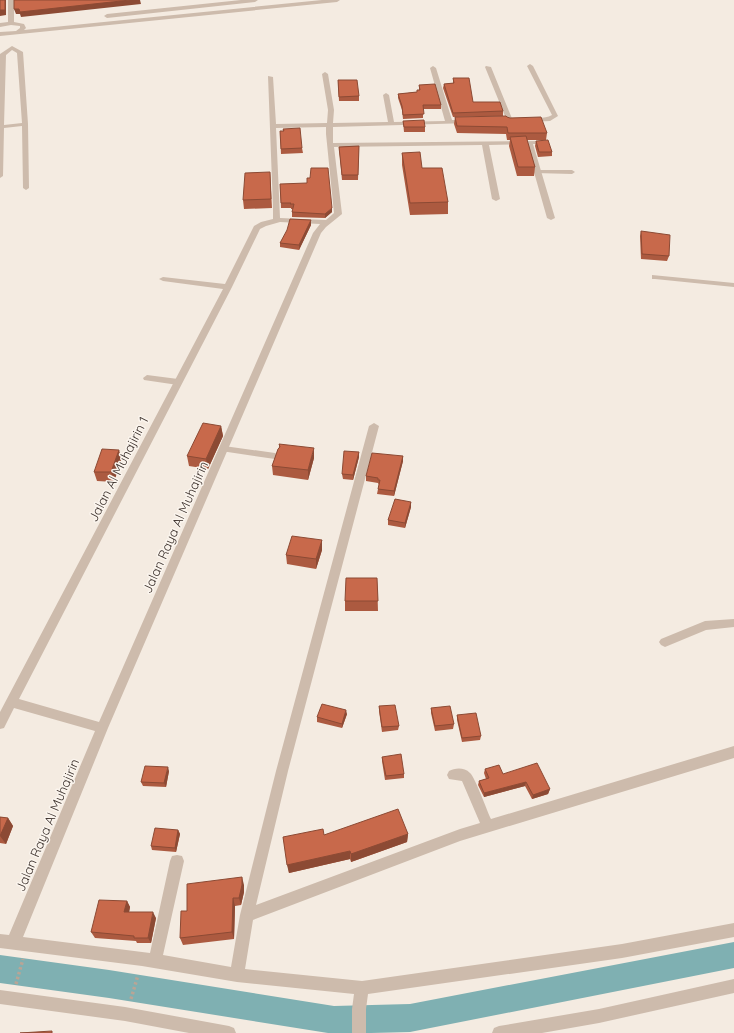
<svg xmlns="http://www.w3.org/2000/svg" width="734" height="1033" font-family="Quicksand,sans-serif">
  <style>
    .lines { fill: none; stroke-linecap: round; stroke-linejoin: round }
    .canal { fill: #7fb0b2; fill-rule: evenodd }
    .path { stroke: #b9a596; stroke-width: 3.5; stroke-dasharray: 2.5 2.5; stroke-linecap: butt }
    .service { fill: #cdbbac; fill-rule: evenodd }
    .minor { fill: #cdbbac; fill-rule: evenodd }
    .wall { fill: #ac5a40 }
    .shaded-wall { fill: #8c4a34 }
    .building { fill: #c8694b; stroke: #8c4a34 }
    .labels { text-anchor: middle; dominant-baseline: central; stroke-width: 3; stroke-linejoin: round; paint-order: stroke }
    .street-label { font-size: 13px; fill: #3b302b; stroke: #fbf5ee }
  </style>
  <rect width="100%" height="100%" fill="#f4ebe1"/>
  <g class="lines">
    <path class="canal" d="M734,942V968L410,1032L371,1033H328L109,998L0,983V955L109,970L334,1006L410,1004Z"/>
    <path class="path" d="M16,984L23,959
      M131,999L138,975"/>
    <path class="service" d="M537,170H572L575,172L572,174L535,173L534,172Z
      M147,375L178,379L182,382L178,385L144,380L143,378Z
      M224,446L275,453L280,456L275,459L221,451L219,449L221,447Z"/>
    <path class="minor" d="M8,0H14V22L24,24L26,28L24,30L322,0H340L337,2L0,36V32L16,31L20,28V26L11,25L0,27V23L8,22Z
      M241,0H258L255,2L107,18L104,16L107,14Z
      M12,46L23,52L28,124L29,188L26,190L23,188L22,126L4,128L3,176L0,178V54ZM12,50L17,53L22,123L4,125L6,55Z
      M530,64L533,66L558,116L550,121L530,122L527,120C534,116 544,120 552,115L527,66Z
      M433,66L436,68L452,120H468L470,121V123L333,127V143L548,141L549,142L546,144H533L555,218L551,220L547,218L526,144L489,145L500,199L496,201L492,199L482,145L334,147L342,214L326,227L321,233L108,728L23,937L150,953L170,861L172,856L177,855L182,856L184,861L163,955L231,967L240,915L276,771L369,426L374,423L379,426L288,771L256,905L460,829L480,823L462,781L449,779L447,775L449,771C455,768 464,767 470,773C475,777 487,811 491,819L734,746V758L460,841L253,920L245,969L362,981L622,944L734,923V937L622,958L368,994L366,1009V1033H352V1009L354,994L237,982L142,966L0,948V934L9,935L95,731L14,708L4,728L0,729V712L223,289L163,281L159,279L163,277L225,284L254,226L261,222L273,219V208L268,76L273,77L276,124L327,123L328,110L322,74L325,72L328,74L334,110L333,123L388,122L383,95L386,93L389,95L394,122L445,121L430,68ZM326,127V134L334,213L326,220L280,218L276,128ZM280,222L320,224L313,233L99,722L19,699L232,287L260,229L266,226Z
      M486,66L491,67L513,121L512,122L507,121L485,67Z
      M652,275L734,283V287L655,279H652Z
      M734,619V627L706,630L665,647L661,645L659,642L661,639L705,621Z
      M734,979V993L599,1023L542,1033H492L494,1028L499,1026L599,1009Z
      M0,990L125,1007L229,1026L234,1028L236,1033H189L125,1021L0,1004Z"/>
  </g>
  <path class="wall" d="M453,78L473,102L503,111V116L453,117L443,88L444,84L453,83Z
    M338,80L359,96V101H339Z
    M419,85L441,105V109H423V118L403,119L402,110L398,98V94L417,92V90H419Z
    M455,117H507L547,133L546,140H527L535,167L534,176H517L509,146L510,140H507L506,134L457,133L454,124Z
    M403,121L425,127V132H404Z
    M283,129L302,148L303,153L281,154L280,131H283Z
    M536,141L552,152V156L538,157L535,146Z
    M359,146L358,180H342L339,147Z
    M402,153L422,168L448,202V214L410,215L402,165Z
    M270,172L272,208L244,209L243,200Z
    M280,184L332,212L325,218L292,217V212L293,209H291V208H281Z
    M311,220V225L299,250L280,247V243Z
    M641,231L669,256L667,261L641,259L640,236Z
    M221,426L223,436L208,469L189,466L187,456Z
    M279,444L314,458L308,480L273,475L272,466L279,447Z
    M119,450L121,460L114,482L97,481L94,472Z
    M359,452V457L353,480L343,479L342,474Z
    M403,456V461L394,496L377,494L378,489L379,485L378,483L366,481V476Z
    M411,502V507L405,528L388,525V520Z
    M322,540V550L316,569L287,564L286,555Z
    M377,578L378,611H345V601Z
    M379,706L399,726L398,730L382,732L379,711Z
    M431,708L454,724L453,729L435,731L431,713Z
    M347,714L342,728L317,722V717Z
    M457,715L481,736L480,740L462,742L457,720Z
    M382,757L404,774V778L385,780L382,761Z
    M485,769L503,774L550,789L548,794L532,799L525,786L484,797L478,785L479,781L486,779L484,773Z
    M169,771L166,787L143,786L141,782Z
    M0,817L8,818L13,826L6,844L0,843Z
    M178,830L180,834L176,852L152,850L151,846Z
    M408,834L407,842L351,862L350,859L289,873L283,837L324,835Z
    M244,885V892L241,905L235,906L234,939L183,945L180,938L187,911Z
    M127,901L130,907L129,912L156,918L151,943H137L136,941L95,938L91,932Z"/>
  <path class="shaded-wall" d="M5,0H6V15L0,16V10Z
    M130,0H140L141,4L21,17L20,14H16L14,9Z
    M332,208V212L325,218V214Z
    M311,220V225L299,250V245Z
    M221,426L223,436L208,469L206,459Z
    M314,448V458L308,480V470Z
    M119,450L121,460L114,482L111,472Z
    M359,452V457L353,480V475Z
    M403,456V461L394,496V491Z
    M411,502V507L405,528V523Z
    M322,540V550L316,569V559Z
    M346,710L347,714L342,728V724Z
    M168,767L169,771L166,787L164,783Z
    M526,782L525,786L484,797V793Z
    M550,789L548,794L532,799L533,795Z
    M8,818L13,826L6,844L0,836Z
    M178,830L180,834L176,852L175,848Z
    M408,834L407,842L351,862V854Z
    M350,851V859L289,873L287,865Z
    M242,877L244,885V892L241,905L239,898Z
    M233,898L235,906L234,939L232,932Z
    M127,901L130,907L128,918L124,912Z
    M153,912L156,918L151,943L148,938Z"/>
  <path class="building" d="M0,0H5V10H0Z
    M14,0H130L20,12L19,9H14Z
    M453,78H469L473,102H500L503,111L453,113L444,84L454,83Z
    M338,80H357L359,96L339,97Z
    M435,84L441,105H423L424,114L403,115L402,106L398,94L417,92V90H420L419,85Z
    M506,116L507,117L510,118L541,117L547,133H508L507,127L457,126L455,117Z
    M424,120L425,127H404L403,121Z
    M300,128L302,148L281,149L280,131H284L283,129Z
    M526,136L535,167H518L510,137Z
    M548,140L552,152H539L536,141Z
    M359,146L358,175H342L339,147Z
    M420,152L422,168H442L448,202L410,203L402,153Z
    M311,168H328L332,208L325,214L292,212L294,204H290L291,203H281L280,184L307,183V178H310Z
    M270,172L271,199L243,200L245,173Z
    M290,219L311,220L299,245L280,243L287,230Z
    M641,231L670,235L669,256L642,254Z
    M203,423L221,426L206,459L187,456Z
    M279,444L314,448L308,470L272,466L278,449L280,447Z
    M102,449L119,450L111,472H94Z
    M344,451L359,452L353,475L342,474Z
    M372,453L403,456L394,491L378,489L380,480H378V478L366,476Z
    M395,499L411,502L405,523L388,520Z
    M292,536L322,540L316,559L286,555Z
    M346,578H377L378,601H345Z
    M322,704L346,710L342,724L317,717Z
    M395,705L399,726L382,727L379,706Z
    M450,706L454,724L435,726L431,708Z
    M476,713L481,736L462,738L457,715Z
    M401,754L404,774L386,776L382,757Z
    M537,763L550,789L533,795L526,782L484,793L479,781L489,778L485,769L499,765L503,774Z
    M145,766L168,767L164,783L141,782Z
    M398,809L408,834L351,854L350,851L287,865L283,837L323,829L324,835Z
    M0,817L8,818L0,836Z
    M155,828L178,830L175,848L151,846Z
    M242,877V885L239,898H233L232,932L180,938L181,911H187V884Z
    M99,900L127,901L124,912H153L148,938H134V936L91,932Z
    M52,1031V1033H20Z"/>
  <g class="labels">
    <g class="street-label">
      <text transform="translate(118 469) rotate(-63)">Jalan Al Muhajirin 1</text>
      <text transform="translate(175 527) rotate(-66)">Jalan Raya Al Muhajirin</text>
      <text transform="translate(47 825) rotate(-67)">Jalan Raya Al Muhajirin</text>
    </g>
  </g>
</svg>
